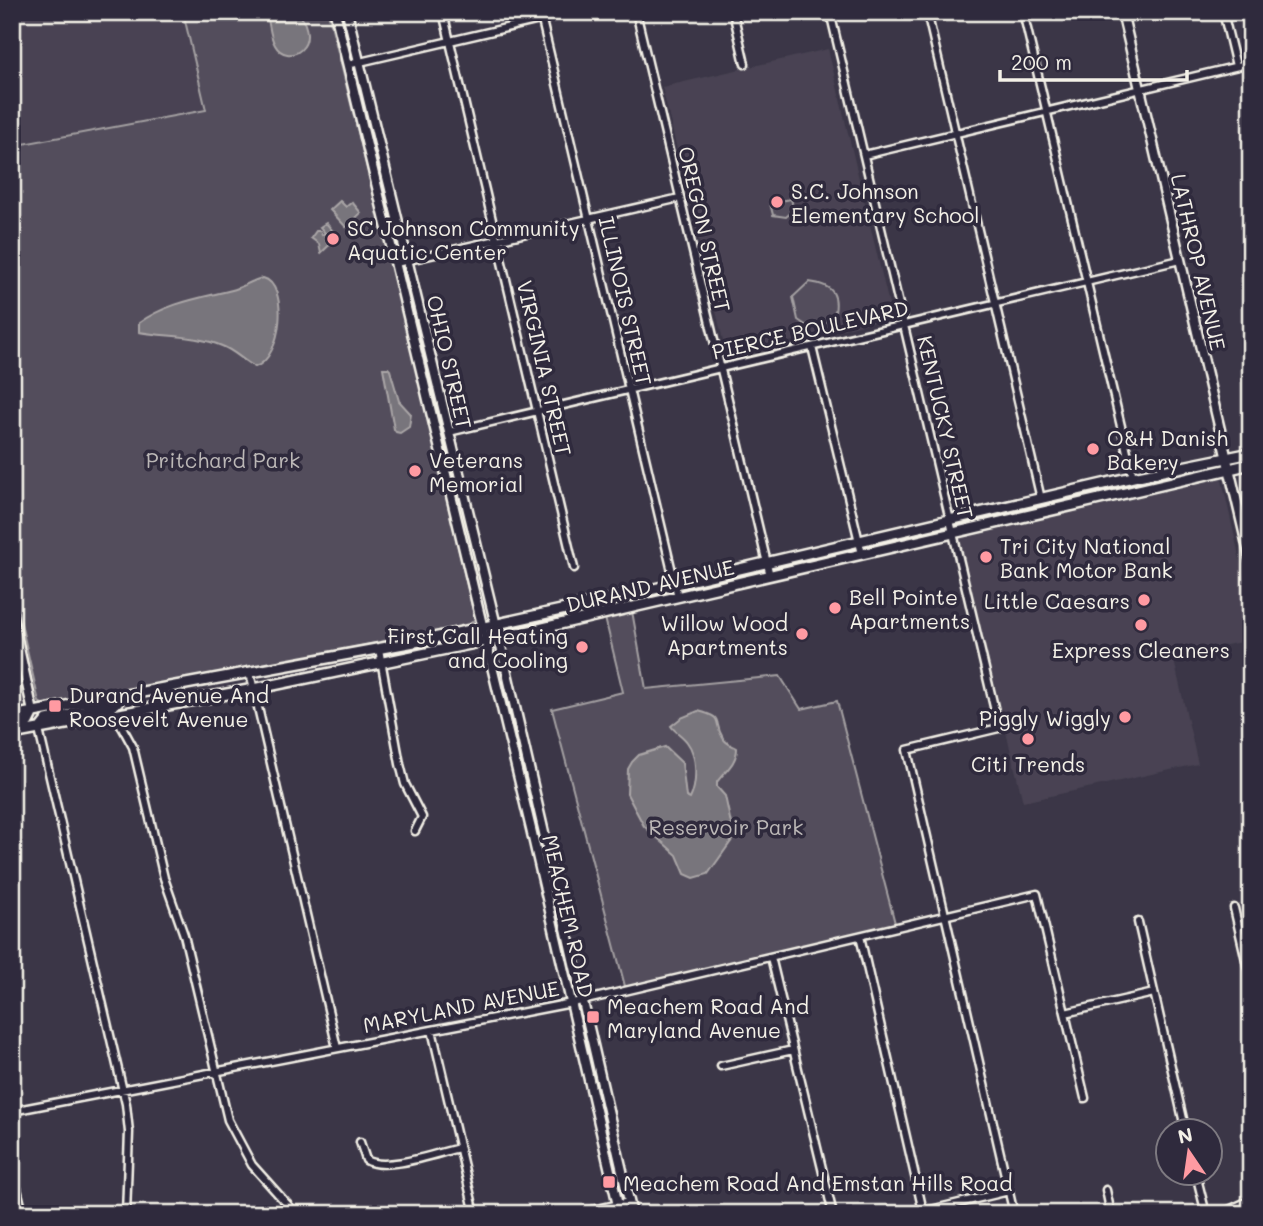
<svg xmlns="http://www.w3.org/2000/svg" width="1263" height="1226" font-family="Mali,sans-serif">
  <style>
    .built { fill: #484352 }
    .green { fill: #534e5c; stroke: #a4a0a2; stroke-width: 2 }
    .water { fill: #78747b; stroke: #aaa6a7; stroke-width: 2 }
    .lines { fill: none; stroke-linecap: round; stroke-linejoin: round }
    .street-casing { stroke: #f4f1e8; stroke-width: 11 }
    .secondary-casing { stroke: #f4f1e8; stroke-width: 13 }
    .primary-casing { stroke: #f4f1e8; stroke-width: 14 }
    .street { stroke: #2f2a3d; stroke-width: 6 }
    .secondary { stroke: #2f2a3d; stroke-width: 8 }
    .primary { stroke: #2f2a3d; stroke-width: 9 }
    .poi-dot { fill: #ff9aa2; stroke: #2f2a3d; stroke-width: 2.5 }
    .labels { text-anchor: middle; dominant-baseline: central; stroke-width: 7; stroke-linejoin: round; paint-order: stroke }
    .poi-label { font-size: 21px; fill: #f4f1e8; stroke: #2f2a3d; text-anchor: start }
    .street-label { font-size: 21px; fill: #f4f1e8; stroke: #2f2a3d }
    .park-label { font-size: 21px; fill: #bcb8b7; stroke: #2f2a3d }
  </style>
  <rect width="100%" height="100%" fill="#3b3647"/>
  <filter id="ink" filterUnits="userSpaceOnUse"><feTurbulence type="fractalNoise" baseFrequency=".0143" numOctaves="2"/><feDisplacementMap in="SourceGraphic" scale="14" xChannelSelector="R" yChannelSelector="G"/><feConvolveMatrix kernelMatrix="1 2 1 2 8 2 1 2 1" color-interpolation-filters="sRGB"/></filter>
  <g filter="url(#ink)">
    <path class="built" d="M12,12H183L206,110L12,146Z
      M828,49L892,317L727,357L662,87Z
      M1251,469V520L1240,472Z
      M1221,476L1251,609V640L1173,656L1198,764L1023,802L959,538L963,534Z
      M12,648L25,704L22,711L12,713Z"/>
    <path class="green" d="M183,12H328L393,272L475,619L469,625L47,707L39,702L12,584V146L206,110Z
      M791,199L794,210L786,217L773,215L770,203Z
      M809,282C835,285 840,296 833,321L807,326L798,320L793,297Z
      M632,611L646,689L780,676L801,709L837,701L896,927L626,990L552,709L623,692L605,618Z"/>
    <path class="water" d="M266,12H298C324,47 287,67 275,45C269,35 270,22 266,12Z
      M340,201L346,207L352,202L361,213L346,227L330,210Z
      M326,223L338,237L321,253L319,244L311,238L316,231H320L322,235L325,233L320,227Z
      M263,278C289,284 283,358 255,367C243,361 235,351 222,346C196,335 167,337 139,332V323C166,303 200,298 232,290C243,287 252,280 263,278Z
      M383,368H388L390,370L399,401L411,414L409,427L400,433L396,432L394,429Z
      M698,711C726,718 712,721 723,738C726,744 732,745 737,748C737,763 725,771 717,782V787L725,796L733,833L732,840L708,874L694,878L685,874L677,855L644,826L627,794L628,769L632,762L639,755L665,747L682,763L686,797L690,799C697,785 698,756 687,742C682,735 675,732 671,726L681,718Z"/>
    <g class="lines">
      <g class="street-casing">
        <path id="street" d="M443,12L574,568
          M540,12L678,597
          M636,12L770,576
          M733,12L745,64
          M830,12L999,728L907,750L1014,1214
          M927,12L1041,499
          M1023,12L1133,477
          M1223,12L1236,66
          M347,65L574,12
          M864,155L1251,63
          M396,263L680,198
          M812,347L862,554
          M449,432L1180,260
          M379,649L400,764L405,784L422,817L415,831
          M250,673L337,1048
          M119,714L121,725L133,747L164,878L184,935L228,1120L252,1165L296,1214
          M39,730L126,1104L129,1132L126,1214
          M1234,908L1251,982
          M1138,922L1186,1132
          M860,936L923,1211
          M771,957L833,1214
          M1065,1013L1154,993
          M432,1030L475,1214
          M721,1066L793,1050
          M12,1111L582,1001L1037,894L1085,1098
          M360,1142L366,1160C385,1172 437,1153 459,1148
          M12,1167L23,1214
          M1196,1174L1206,1214
          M1106,1190L1111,1214
          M279,1214L288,1205
          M574,1214L629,1202
          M914,1214L1009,1191"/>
      </g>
      <g class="secondary-casing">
        <path id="secondary" d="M335,12L531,829L620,1214
          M347,12L499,638L632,1214
          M1122,12L1251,562
          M12,616L33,712
          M1223,1214L1251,1201"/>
      </g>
      <g class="primary-casing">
        <path id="primary" d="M12,716L420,641L607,600L1133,477L1251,453
          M12,727L28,722L33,712
          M39,730L47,720L113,706L122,698
          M12,734L254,689L499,638L1251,464"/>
      </g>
      <use href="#street" class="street"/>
      <use href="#secondary" class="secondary"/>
      <use href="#primary" class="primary"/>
    </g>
  </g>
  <g class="poi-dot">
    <circle cx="777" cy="202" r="7"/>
    <circle cx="333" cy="239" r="7"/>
    <circle cx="1093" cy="449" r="7"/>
    <circle cx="415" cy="471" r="7"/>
    <circle cx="986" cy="557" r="7"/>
    <circle cx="1144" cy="600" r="7"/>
    <circle cx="835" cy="608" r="7"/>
    <circle cx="1141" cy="625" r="7"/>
    <circle cx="802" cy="634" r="7"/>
    <circle cx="582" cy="647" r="7"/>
    <rect x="48" y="699" width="14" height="14" rx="3.5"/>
    <circle cx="1125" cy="717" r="7"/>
    <circle cx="1028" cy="739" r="7"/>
    <rect x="586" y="1010" width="14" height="14" rx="3.5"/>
    <rect x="602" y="1175" width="14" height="14" rx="3.5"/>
  </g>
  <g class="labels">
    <g class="poi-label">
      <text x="791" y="190">S.C. Johnson<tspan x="791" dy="24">Elementary School</tspan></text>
      <text x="347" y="227">SC Johnson Community<tspan x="347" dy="24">Aquatic Center</tspan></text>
      <text x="1107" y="437">O&amp;H Danish<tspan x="1107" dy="24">Bakery</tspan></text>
      <text x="429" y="459">Veterans<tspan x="429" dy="24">Memorial</tspan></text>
      <text x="1000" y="545">Tri City National<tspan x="1000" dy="24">Bank Motor Bank</tspan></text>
      <text x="849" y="596">Bell Pointe<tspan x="849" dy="24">Apartments</tspan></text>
      <text x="1130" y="600" text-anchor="end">Little Caesars</text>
      <text x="788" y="622" text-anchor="end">Willow Wood<tspan x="788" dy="24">Apartments</tspan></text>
      <text x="568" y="635" text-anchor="end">First Call Heating<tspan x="568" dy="24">and Cooling</tspan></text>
      <text x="1141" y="649" text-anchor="middle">Express Cleaners</text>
      <text x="69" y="694">Durand Avenue And<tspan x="69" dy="24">Roosevelt Avenue</tspan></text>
      <text x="1111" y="717" text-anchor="end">Piggly Wiggly</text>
      <text x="1028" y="763" text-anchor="middle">Citi Trends</text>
      <text x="607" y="1005">Meachem Road And<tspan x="607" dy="24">Maryland Avenue</tspan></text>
      <text x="623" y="1182">Meachem Road And Emstan Hills Road</text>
    </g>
    <g class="street-label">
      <text transform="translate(705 229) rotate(77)">OREGON STREET</text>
      <text transform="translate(1199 262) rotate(77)">LATHROP AVENUE</text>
      <text transform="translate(626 301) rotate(77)">ILLINOIS STREET</text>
      <text transform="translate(810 329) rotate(-13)">PIERCE BOULEVARD</text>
      <text transform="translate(450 362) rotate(77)">OHIO STREET</text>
      <text transform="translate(545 368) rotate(77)">VIRGINIA STREET</text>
      <text transform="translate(946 427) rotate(77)">KENTUCKY STREET</text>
      <text transform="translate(650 585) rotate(-13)">DURAND AVENUE</text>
      <text transform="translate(569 916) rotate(77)">MEACHEM ROAD</text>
      <text transform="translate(461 1006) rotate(-11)">MARYLAND AVENUE</text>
    </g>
    <g class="park-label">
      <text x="223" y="459">Pritchard Park</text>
      <text x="726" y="826">Reservoir Park</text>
    </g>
  </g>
  <rect width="1263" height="1226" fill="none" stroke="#2f2a3d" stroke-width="42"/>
  <rect x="21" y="21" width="1221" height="1184" fill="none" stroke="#f4f1e8" stroke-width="2.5" filter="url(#ink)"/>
  <g transform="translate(1189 1152) rotate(347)"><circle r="33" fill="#2f2a3d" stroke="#7e7a81" stroke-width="2"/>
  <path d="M0-5L12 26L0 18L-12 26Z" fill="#ff9aa2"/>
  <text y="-10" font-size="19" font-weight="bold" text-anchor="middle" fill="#f4f1e8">N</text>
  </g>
  <path d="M1000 70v10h187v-10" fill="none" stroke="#f4f1e8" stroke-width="3.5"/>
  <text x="1011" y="70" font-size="21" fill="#f4f1e8" stroke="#2f2a3d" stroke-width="5" paint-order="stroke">200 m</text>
</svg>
